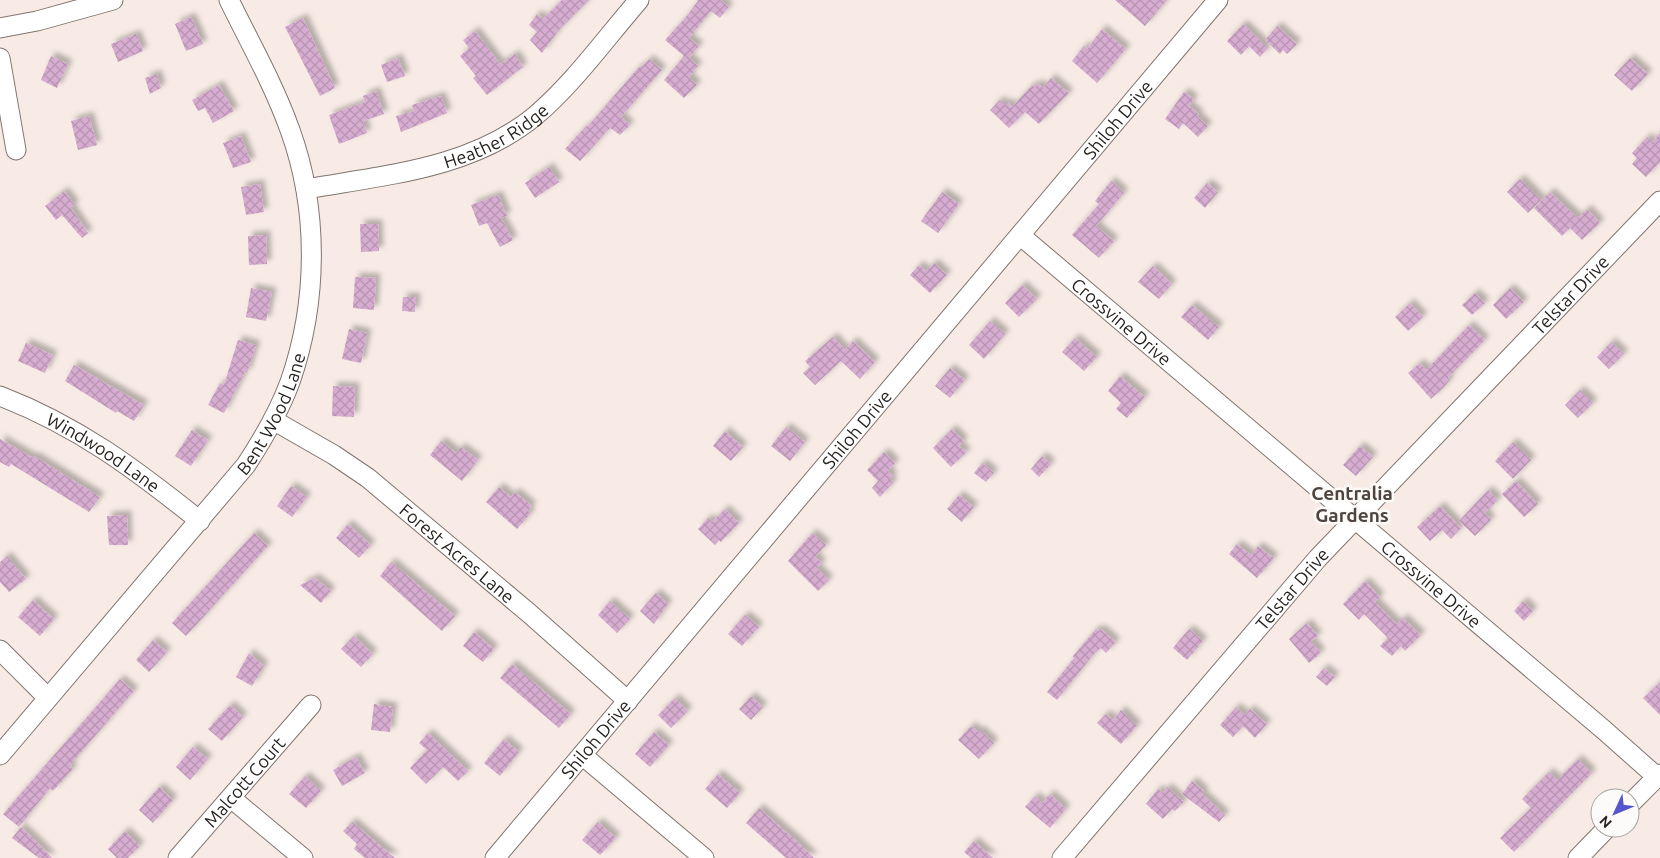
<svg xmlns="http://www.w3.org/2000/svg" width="1660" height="858" font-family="Ubuntu,sans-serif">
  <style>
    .building { fill: url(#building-cross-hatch); filter: url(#shadow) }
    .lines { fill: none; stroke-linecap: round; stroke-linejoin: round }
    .minor-casing { stroke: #80746f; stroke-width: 21 }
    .minor { stroke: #fff; stroke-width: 19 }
    .labels { text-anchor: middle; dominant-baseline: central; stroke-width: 5; stroke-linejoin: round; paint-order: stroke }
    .street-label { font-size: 18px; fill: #231f1d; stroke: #fdfbfa }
    .neighbourhood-label { font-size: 19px; font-weight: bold; fill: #4f4440; stroke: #fdfbfa }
  </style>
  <defs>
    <pattern id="building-cross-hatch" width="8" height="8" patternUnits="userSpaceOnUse" patternTransform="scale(1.25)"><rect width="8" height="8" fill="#d7acd1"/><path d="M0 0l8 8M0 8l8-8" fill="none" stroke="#b894b3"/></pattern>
    <filter id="shadow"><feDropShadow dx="4.5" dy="-4.5" stdDeviation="2.5" flood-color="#0004"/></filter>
  </defs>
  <rect width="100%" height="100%" fill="#f8ebe5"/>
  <path class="building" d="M562,0H589L558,31L542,53L530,40L537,32L529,25L537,14L543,19Z
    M697,0H720L729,7L720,18L711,11L689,38L699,46L689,58L698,66L689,77L697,85L684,98L664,80L684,56L665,40L685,18L698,1Z
    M1115,0H1167L1145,26Z
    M191,17L203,44L186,51L175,24Z
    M303,18L335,88L320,96L285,27Z
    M1243,24L1268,48L1260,57L1249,46L1241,55L1227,41Z
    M1277,26L1297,44L1287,54L1283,50L1280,54L1265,40Z
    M1102,29L1126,49L1097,83L1072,61L1084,46L1087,49Z
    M475,31L500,64L515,54L523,67L487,95L473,78L476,76L460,56L469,48L463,40Z
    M136,34L143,51L118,62L111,44Z
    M51,56L68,64L57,88L41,80Z
    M398,58L405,76L387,82L381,65Z
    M1630,58L1648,74L1632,91L1614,75Z
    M649,59L662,70L621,117L630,125L620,135L610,128L580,161L565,149L586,126L587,127L639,67H642Z
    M157,74L161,88L150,94L145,78Z
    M1051,78L1069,93L1039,124L1025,112L1009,128L990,110L1000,100L1005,105L1008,102L1012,107L1032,85L1035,87L1038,83L1043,88Z
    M219,85L234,111L213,123L205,108L198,111L192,100Z
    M376,91L384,114L363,121L367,133L339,144L329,115L365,102L363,96Z
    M1184,92L1194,99L1189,106L1199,114L1197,116L1208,126L1198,137L1183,123L1179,129L1165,119Z
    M441,96L447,113L401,132L396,116L414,111L412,105Z
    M89,116L97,145L78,150L71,121Z
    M1660,133V162L1646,177L1632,164L1637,158L1632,153L1647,137L1652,142Z
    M241,136L251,162L233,168L223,143Z
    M549,167L559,182L535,198L525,183Z
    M1520,179L1541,200L1528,213L1507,192Z
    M1111,181L1124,193L1096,226L1114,241L1099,258L1072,235L1099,204L1095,201Z
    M1207,183L1218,192L1205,208L1194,198Z
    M260,184L264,212L246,215L241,187Z
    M64,191L75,205L71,208L88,233L82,238L62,215L56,220L45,206Z
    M942,192L959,204L938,233L921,221Z
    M1550,192L1578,218L1587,209L1600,223L1582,240L1570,228L1562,236L1534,208Z
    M498,195L507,216L501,218L513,240L500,247L487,223L479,226L471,205Z
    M360,224H378L379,251L361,252Z
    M266,235L267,264L249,265L248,236Z
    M934,263L947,275L930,293L910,275L919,265L926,271Z
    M1153,266L1172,284L1159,299L1138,282Z
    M355,277L376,278L374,310L353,308Z
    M1022,285L1037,299L1019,317L1005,303Z
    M251,288L272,292L266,321L246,317Z
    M1510,288L1524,302L1506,319L1493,305Z
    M1475,293L1485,303L1472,315L1462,305Z
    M403,297H416L415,312L402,311Z
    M1410,303L1423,317L1408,331L1395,317Z
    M1192,305L1219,327L1208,340L1181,317Z
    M990,321L1005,334L984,359L969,345Z
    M1469,325L1485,340L1448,378L1450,380L1443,388L1431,399L1408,373L1420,363L1426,370Z
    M349,329L367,333L361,363L342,359Z
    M833,337L845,350L853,341L875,362L860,379L841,361L815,385L803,373L810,367L805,361Z
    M1075,338L1097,357L1084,371L1062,352Z
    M238,340L256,345L247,373L245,372L224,413L208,405L220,383L224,385Z
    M1611,342L1624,354L1609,369L1597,357Z
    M26,343L53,355L45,373L18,361Z
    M74,365L144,405L134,421L117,411L116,413L65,381Z
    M950,368L965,380L950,398L935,386Z
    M1120,376L1145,397L1127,418L1116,409L1121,403L1108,391Z
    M333,386L355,387L354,417L332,416Z
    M1580,390L1593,403L1578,418L1565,405Z
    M786,427L805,442L790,461L771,446Z
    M952,429L964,441L959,446L967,452L951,467L933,448Z
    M192,430L208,440L191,466L175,456Z
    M725,431L743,447L731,461L713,446Z
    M0,439L33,458L34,456L100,497L89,512L11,464L9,467L0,462Z
    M441,441L456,453L461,447L478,460L462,481L430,455Z
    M1513,442L1531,460L1513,479L1495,461Z
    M1360,446L1373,457L1356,476L1343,465Z
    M884,452L895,463L888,471L893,476L890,479L893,483L880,497L872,488L878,481L867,470Z
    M1042,456L1051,464L1039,477L1031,469Z
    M982,463L994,473L986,482L974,473Z
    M1516,481L1538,504L1524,517L1502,494Z
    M291,486L307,497L292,517L277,506Z
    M499,487L511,497L515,492L532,506L528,511L531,513L517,529L486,502Z
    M1488,490L1498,500L1485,513L1491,520L1475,536L1459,521Z
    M959,495L974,507L962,522L947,509Z
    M1440,506L1461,528L1451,539L1442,530L1430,541L1417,527Z
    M725,509L739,523L721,542L719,540L715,545L698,529L708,518L712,522Z
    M127,515L128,545H109L107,516Z
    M348,524L371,545L359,558L336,538Z
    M254,533L268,546L186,636L172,623Z
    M812,533L826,545L815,557L822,563L817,568L829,580L818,591L788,561Z
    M1237,544L1251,555L1258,546L1274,558L1257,578L1229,554Z
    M7,556L26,579L9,592L0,582V562Z
    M391,562L455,616L442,631L380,576Z
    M315,578L331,591L321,603L300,585Z
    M1365,581L1380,597L1375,602L1397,624L1403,618L1421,635L1405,651L1401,646L1392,656L1380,646L1388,638L1364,614L1359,620L1343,604Z
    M656,593L668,604L654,624L640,611Z
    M33,600L54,619L40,636L18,617Z
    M610,601L630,619L617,633L598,615Z
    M1523,601L1533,611L1524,621L1514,611Z
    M745,615L759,627L742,646L728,634Z
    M1307,623L1318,636L1311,641L1321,653L1309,663L1289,639Z
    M1096,629L1099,631L1101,629L1116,642L1106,653L1101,648L1093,655L1057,700L1047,692L1074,658L1073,656Z
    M1189,629L1203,641L1187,660L1173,648Z
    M474,632L494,649L483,662L463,646Z
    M354,636L373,654L361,667L341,649Z
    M153,640L167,652L149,672L136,660Z
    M249,653L264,666L252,686L236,677Z
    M512,664L571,714L559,728L500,678Z
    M1324,668L1335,677L1327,686L1316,677Z
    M120,679L134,691L75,759L70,767L73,769L53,791L50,788L19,827L3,814Z
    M1660,682V715L1643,698Z
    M751,696L763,707L751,720L739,709Z
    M675,698L688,711L671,728L658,715Z
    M374,704L393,707L390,732L371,730Z
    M230,705L243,717L222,741L208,729Z
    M1236,707L1245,715L1250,709L1267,724L1255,738L1243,726L1233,737L1220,725Z
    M1121,710L1137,726L1121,744L1097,723L1106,714L1113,720Z
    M971,726L978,732L980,730L994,743L979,759L958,740Z
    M654,732L669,745L650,767L635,754Z
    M428,733L468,771L458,781L443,767L426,784L410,768L427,750L419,743Z
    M504,739L519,752L500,776L484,763Z
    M193,747L208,759L190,780L176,767Z
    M356,757L365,773L342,786L333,770Z
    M1578,759L1592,773L1514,852L1500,838L1531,808L1522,799L1549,772L1557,780Z
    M718,774L740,793L727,808L705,789Z
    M305,776L321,791L306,808L289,794Z
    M1192,781L1204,791L1202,794L1225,815L1219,822L1182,794Z
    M159,787L173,800L153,823L139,810Z
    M1167,787L1184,802L1175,811L1172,809L1163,819L1146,804L1158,789L1163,793Z
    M1050,794L1066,809L1050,828L1025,807L1035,796L1042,803Z
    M759,808L800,844L814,858H786L746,823Z
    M352,822L395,858H365L354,849L357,844L343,831Z
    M598,822L616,838L600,855L582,840Z
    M21,827L34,839L52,858H39L12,838Z
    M125,831L140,846L128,858H117L108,849Z
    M974,841L993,858H971L964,852Z"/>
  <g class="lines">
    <g class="minor-casing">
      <g id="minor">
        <path d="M0,28L37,21L113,0"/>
        <path d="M0,58L16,150"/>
        <path id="s1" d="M306,189C384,175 471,169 535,116C573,84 606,38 639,0"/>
        <path id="s2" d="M1021,236L1604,730L1657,777"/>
        <path id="s3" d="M0,396C78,426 135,469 200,521"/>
        <path id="s4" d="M273,420L334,455L368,478L530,614L628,701"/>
        <path d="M0,650L48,698"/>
        <path id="s5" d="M0,755L246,465C263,439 279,412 290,382C318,302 319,210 290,130C274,85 250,43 229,0"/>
        <path d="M582,755L704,858"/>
        <path d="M231,798L303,858"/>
        <path d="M1630,804L1660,774"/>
        <path id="s6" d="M178,858L311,705"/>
        <path id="s7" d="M495,858L1218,0"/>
        <path id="s8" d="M1062,858L1318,558L1660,201"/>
        <path d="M1578,858L1607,828"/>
      </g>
    </g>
    <use href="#minor" class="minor"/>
  </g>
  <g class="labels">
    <g class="street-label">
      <text stroke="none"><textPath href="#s7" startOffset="966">Shiloh Drive</textPath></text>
      <text stroke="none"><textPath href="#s1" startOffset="199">Heather Ridge</textPath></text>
      <text stroke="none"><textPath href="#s8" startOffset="759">Telstar Drive</textPath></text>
      <text stroke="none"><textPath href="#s2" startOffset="132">Crossvine Drive</textPath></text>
      <text stroke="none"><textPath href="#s5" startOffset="438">Bent Wood Lane</textPath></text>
      <text stroke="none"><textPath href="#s7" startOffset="561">Shiloh Drive</textPath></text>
      <text stroke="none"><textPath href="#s3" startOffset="118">Windwood Lane</textPath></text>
      <text stroke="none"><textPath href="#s4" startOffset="228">Forest Acres Lane</textPath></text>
      <text stroke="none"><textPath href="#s2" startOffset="538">Crossvine Drive</textPath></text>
      <text stroke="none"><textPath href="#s8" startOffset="354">Telstar Drive</textPath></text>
      <text stroke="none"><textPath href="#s7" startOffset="156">Shiloh Drive</textPath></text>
      <text stroke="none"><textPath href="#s6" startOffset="101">Malcott Court</textPath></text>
    </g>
    <g class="neighbourhood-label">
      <text x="1352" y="493">Centralia<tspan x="1352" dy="22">Gardens</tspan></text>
    </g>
  </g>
  <g transform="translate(1615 813) rotate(226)"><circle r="24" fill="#fdfbfa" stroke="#a6a3a2"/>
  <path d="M0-4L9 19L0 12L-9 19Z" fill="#5656cd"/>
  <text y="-8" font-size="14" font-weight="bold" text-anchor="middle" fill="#231f1d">N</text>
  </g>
</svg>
